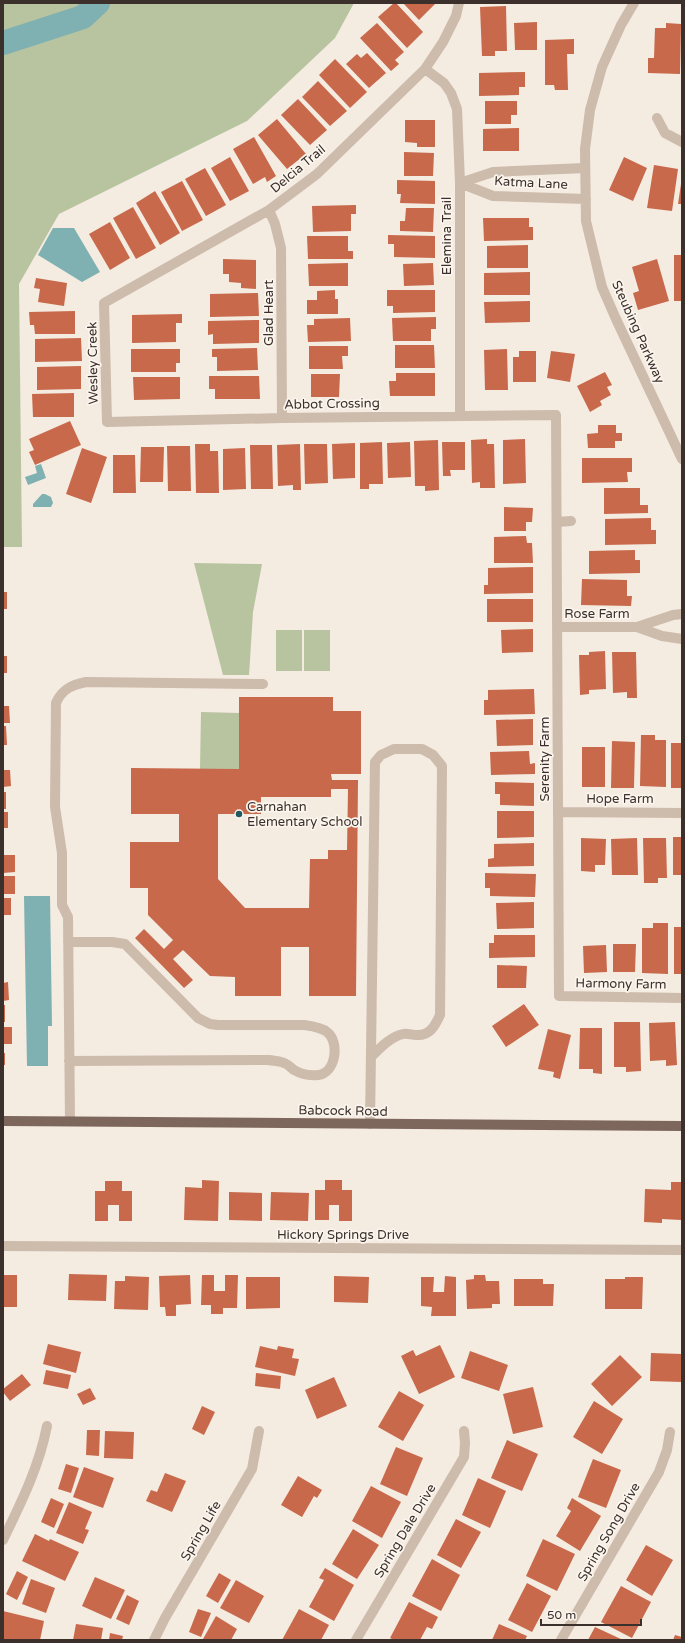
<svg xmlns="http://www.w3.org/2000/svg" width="685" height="1643" font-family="'Varela Round',sans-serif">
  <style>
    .green { fill: #b8c4a0 }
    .water { fill: #7fb0b2 }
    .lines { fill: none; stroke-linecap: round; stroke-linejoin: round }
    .river { stroke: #7fb0b2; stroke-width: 24 }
    .building { fill: #c8694b; fill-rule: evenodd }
    .minor { stroke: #cdbbac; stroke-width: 10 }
    .major { stroke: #7d675c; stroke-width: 10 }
    .poi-dot { fill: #1f5a5e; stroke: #fbf5ee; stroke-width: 1.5 }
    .labels { text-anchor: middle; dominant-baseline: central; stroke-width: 3.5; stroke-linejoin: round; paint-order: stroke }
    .street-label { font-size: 13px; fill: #3b302b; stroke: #fbf5ee }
    .poi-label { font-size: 13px; fill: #3b302b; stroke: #fbf5ee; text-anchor: start }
  </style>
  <rect width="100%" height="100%" fill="#f4ebe1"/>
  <path class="green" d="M3,3H354L335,38L247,121L59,214L19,284L22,547H3Z
    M194,563L262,564L253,612L249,675H223Z
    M276,630H302V671H276Z
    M304,630H330V671H304Z
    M201,712L239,713V769H200Z"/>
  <path class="water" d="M53,228H74L100,272L82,282L38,255Z
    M41,464L46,478L28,485L25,477L37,473L35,466Z
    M42,494H45L51,497L53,503L51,507H33V504Z
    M24,896H50L52,1026H48V1066H27Z"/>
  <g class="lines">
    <path class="river" d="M3,43L83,17L98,3"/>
  </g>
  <path class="building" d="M394,3H396L423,32L407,48L378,17Z
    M403,3H434L435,4L419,20Z
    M506,6L507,51H495V56H482L480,7Z
    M537,22V50H515L514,23Z
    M377,23L404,52L395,60L399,64L391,71L360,38Z
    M666,23L681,24L680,74L648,73V58H654L655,28H666Z
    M574,39V54H567L568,90H555L554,85H545V40Z
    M367,53L386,73L369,88L346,64L357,54L361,58Z
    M335,59L367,92L350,108L319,75Z
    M525,72V87H519V95L479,96V73Z
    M318,81L347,111L330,126L302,97Z
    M298,99L327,130L310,145L281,115Z
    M485,101H517V115H511V124H485Z
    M277,119L306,154L287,169L258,135Z
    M405,120H435V147H417V143L405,142Z
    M519,128V151H483V129Z
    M254,137L276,176L267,182L265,177L253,184L233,149Z
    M404,152L434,153L433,176H404Z
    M230,157L249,191L230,201L211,168Z
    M624,157L647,168L633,201L609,190Z
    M654,165L678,169L672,211L647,208Z
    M205,168L226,205L206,216L185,179Z
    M397,180L435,181V204L400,203L401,194H397Z
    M182,181L203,220L182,231L161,192Z
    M681,184H682V204H678Z
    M155,191L180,233L160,245L136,203Z
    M356,205V214H351V231L313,232L312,206Z
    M133,207L156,248L136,259L113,218Z
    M406,208H434L433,232L400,231V221H405Z
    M483,218H529V227H533V240L484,241Z
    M110,222L130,258L110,270L89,234Z
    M388,235L435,236V258L394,257V244H388Z
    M307,236H348V251H353V259H308Z
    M528,245V268H487V246Z
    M674,255H682V301H674Z
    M223,259L256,260V289L241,288V283L229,282V274H223Z
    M657,259L669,301L638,310L633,293L639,291L632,267Z
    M348,263V286H309L308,264Z
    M433,263L434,285L404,286L403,264Z
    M530,272V295H484V273Z
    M36,278L67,283L64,306L38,302L40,289L34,288Z
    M335,290V299H338V314H307V300H317V291Z
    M387,290H435V312L393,313V306H387Z
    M258,293L259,316L210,317V294Z
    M530,301V322L485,323L484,302Z
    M75,311V334H35L34,325H30L29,312Z
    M182,314V323H176V342L132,343V315Z
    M436,317V329H431V341H393L392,318Z
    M350,318L351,341L308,342L307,325H314V319Z
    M259,320V343L213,344V334L208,335V321Z
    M81,338L82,361L35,362V339Z
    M395,345H434L435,368H395Z
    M309,346H348V356H342L343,369H309Z
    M257,348L258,370L217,371V357H212V349Z
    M131,349H180V363H176V372H131Z
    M507,349L508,390H485L484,350Z
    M519,351H536V382H513V357H519Z
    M551,351L575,354L570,382L547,378Z
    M81,366V389L37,390V367Z
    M605,372L612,385L607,387L611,395L600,401L602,405L590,412L577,386Z
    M396,373H435V396H390L389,381H396Z
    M311,374H340L339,397H311Z
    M209,376H259L260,399H215V389H209Z
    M133,377H180V399L134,400Z
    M74,393V417H33L32,394Z
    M70,421L81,445L35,465L29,452L34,450L29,439Z
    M598,425H616V433H622V441H615V448H588L587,434L598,433Z
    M487,439V444H494L495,488H480V482L472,483L471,440Z
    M525,439L526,483L503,484V440Z
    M438,440L439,490L425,491V486H415L414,441Z
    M382,442L383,484H369V489H360V443Z
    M410,442L411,477L388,478L387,443Z
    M442,442H465V470H450L451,476H443Z
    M355,443V478L333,479L332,444Z
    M195,444H210V451H218L219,493H196Z
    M300,444L301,490H293V485L278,486L277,445Z
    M304,444H327L328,483L305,484Z
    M250,445H272L273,489H251Z
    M167,446H190L191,491H168Z
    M141,447H164L163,482H140Z
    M82,448L107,457L91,503L66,494Z
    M245,448L246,489L223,490V449Z
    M113,455H135L136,493H113Z
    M582,458H632V472H627L628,482L582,483Z
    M604,488H640V505H648V513L604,514Z
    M504,507L533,508L532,522H526V531H504Z
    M651,518V530H656V544L605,545V519Z
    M526,536L527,543H532L533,563H494V537Z
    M635,550V560H640V573L589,574V551Z
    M533,567V593L484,594V585H488V568Z
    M582,579L627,580V596H632L631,606L581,605Z
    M3,592H7V609H3Z
    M487,599H533V622H487Z
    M533,629V652L502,653L501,630Z
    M605,651L606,689L589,690V694L580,695L579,655H589V652Z
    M612,652H636L637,698H627V692L613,693Z
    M3,656H7V673H3Z
    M534,689L535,714L484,715V700H488V690Z
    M239,697H333V711H361V774H331L332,780H358L356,996H309V947H281V996H235V977L210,976L183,950L173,959L193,980L184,988L135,938L144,929L164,949L173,940L148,915V888H130V842H179V814H131V768L239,769ZM331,789H348L347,850H328V859H310L309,908H245L218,879V814H261V797H331Z
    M3,706H9L10,723H3Z
    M533,719V745L497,746L496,720Z
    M3,726H6L7,745H3Z
    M641,735H655V740H666V787L640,786Z
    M612,741L635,742L634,788H611Z
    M671,743H682V788H671Z
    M582,747H605V787H582Z
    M529,751L530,764L535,763V774L491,775L490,752Z
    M3,770H10L11,786L3,787Z
    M495,782L534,783V806L500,805V794H495Z
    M3,792H6V809H3Z
    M497,811H534V837L497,838Z
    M3,812H8V828H3Z
    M673,837H682V875H673Z
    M581,838L606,839L605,865H595V872L581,871Z
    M637,838L638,875H612L611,839Z
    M643,838H666L667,878H658V883H644Z
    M534,843V866L488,867V859L494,858V844Z
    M3,855H15V872L3,873Z
    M485,873L536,874L535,897L490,896V888H485Z
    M3,876H15V894H3Z
    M3,898H11V915H3Z
    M534,902V928L497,929L496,903Z
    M653,923H668V974L642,973V928H653Z
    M674,927H682V974H674Z
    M494,935H535V957L489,958V943H494Z
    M613,944H636L635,972H613Z
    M606,945L607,972L584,973L583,946Z
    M497,965L527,966L526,988H497Z
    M8,982L9,1000L3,1001V983Z
    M524,1004L539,1025L506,1047L492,1026Z
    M3,1005H5V1022H3Z
    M614,1022H640L641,1071L626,1072V1067H614Z
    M675,1022L677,1065L666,1066V1060L650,1061L649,1023Z
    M3,1027H12V1044H3Z
    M580,1028H602V1074L593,1073V1069H579Z
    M548,1029L571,1035L560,1079L553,1077L554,1072L538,1069Z
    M3,1053H5V1065H3Z
    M202,1180L219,1181L218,1221L184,1220L185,1187L202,1188Z
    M325,1180H342V1190H352V1221H339V1205H329V1220H315V1190H325Z
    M105,1181H122V1191H132V1221H119V1205H108V1221H95V1191H105Z
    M671,1182H682L681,1220L662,1219V1223L644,1222L645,1189L671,1190Z
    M229,1192L262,1193V1221L229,1220Z
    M271,1192L309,1193L308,1221L270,1220Z
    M69,1274L107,1275L106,1301L68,1300Z
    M3,1275H17V1307H3Z
    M190,1275L191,1304L176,1305V1316H166L165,1307H160L159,1276Z
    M202,1275H214V1291H225V1275H238L237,1308H223V1314H211V1305H201Z
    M474,1275H485L486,1281H499L500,1304H492V1308L467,1309L466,1280L474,1279Z
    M125,1276L149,1277L148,1310L114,1309L115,1281H125Z
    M334,1276L369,1277L368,1303L334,1302Z
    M445,1276L456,1277V1316H431L432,1307L421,1306V1277H434L433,1292H444Z
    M246,1277H280V1308L246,1309Z
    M625,1277H643L642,1309H605V1279H625Z
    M514,1279H543V1284H554L553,1306H514Z
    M48,1344L81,1352L76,1373L43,1364Z
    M440,1345L455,1377L419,1394L401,1356L413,1350L416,1356Z
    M260,1346L277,1350L278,1346L294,1349L292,1358L299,1359L295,1376L255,1367Z
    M470,1351L508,1365L499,1391L461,1378Z
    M651,1353L682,1354V1382L650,1381Z
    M620,1355L642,1377L612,1406L591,1384Z
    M46,1370L71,1375L68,1389L43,1384Z
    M256,1373L281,1376L280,1389L255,1386Z
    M22,1374L31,1385L10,1401L3,1392V1389Z
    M334,1377L347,1406L317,1419L305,1390Z
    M533,1387L543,1427L513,1434L503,1394Z
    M90,1388L96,1399L83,1405L77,1394Z
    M399,1391L424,1405L403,1441L378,1427Z
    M594,1401L623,1419L602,1454L573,1437Z
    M202,1406L215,1412L204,1435L192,1429Z
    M87,1430H100L99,1456L86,1455Z
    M105,1431L134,1432L133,1459L104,1458Z
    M507,1440L538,1454L522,1491L491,1478Z
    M396,1447L423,1458L407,1496L380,1484Z
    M593,1459L621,1470L606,1508L578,1497Z
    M66,1464L79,1468L71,1493L58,1489Z
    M84,1467L114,1478L103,1508L73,1497Z
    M165,1473L186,1481L172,1512L146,1501L151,1490L157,1492Z
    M298,1476L322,1490L317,1498L314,1496L302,1517L281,1505Z
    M478,1478L506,1491L490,1528L462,1515Z
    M371,1486L401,1502L382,1538L352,1521Z
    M51,1498L64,1504L54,1528L41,1522Z
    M572,1498L601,1516L580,1551L556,1536L571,1511L567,1508Z
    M69,1502L92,1512L85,1529L89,1530L83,1544L56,1533Z
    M456,1519L481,1532L461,1568L437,1555Z
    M353,1529L379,1545L357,1579L332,1564Z
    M35,1534L49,1541L50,1539L79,1552L65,1581L22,1561Z
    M543,1539L575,1554L557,1591L526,1576Z
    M646,1545L673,1560L652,1596L626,1580Z
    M432,1559L460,1575L441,1611L412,1596Z
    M325,1568L354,1585L334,1621L309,1607L324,1580L319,1578Z
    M17,1571L28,1577L17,1600L6,1594Z
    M219,1573L231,1580L218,1603L206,1596Z
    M95,1577L125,1590L111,1619L82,1606Z
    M31,1579L55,1588L46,1613L22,1604Z
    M236,1580L264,1596L249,1623L220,1608Z
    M527,1583L551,1596L532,1632L508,1620Z
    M621,1586L651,1602L632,1638L601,1622Z
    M127,1595L139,1601L129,1625L116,1619Z
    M409,1602L438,1617L432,1629L427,1627L420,1640H394L390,1638Z
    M198,1609L211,1613L201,1637L189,1632Z
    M299,1609L329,1625L321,1640H282Z
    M3,1611L44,1621L40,1640H5L3,1638Z
    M216,1616L237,1629L231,1640L203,1639Z
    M76,1624L103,1628L101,1640H73Z
    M499,1624L527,1636L525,1640H492Z
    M595,1627L623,1640H588Z
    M110,1633L123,1636L122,1640H109Z
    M675,1635L682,1637V1640H673Z"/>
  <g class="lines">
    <path class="minor" d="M459,3L456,16L443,42L425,69L317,174L269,210L104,303L107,422L282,418L556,415L559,996L682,998
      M634,3L621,25L602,67L590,110L585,149L586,221L602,287L616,319L682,459
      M425,69L444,83L451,93L457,109L460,183V416
      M657,118L665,133L682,142
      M460,183L493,196L586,199
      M460,183L493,172L585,168
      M269,210L275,224L281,248L282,418
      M557,522L571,521
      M557,627H637L673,615L682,614
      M637,627L662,636L682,639
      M558,812L682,813
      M68,942H112L125,944L198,1018L210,1024L218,1025H304C311,1026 321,1027 327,1032C340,1042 336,1073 318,1075C310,1076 301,1074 294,1070C291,1068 288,1064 284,1063C280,1061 274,1061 269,1060L69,1061
      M70,1121L68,917L62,905V853L55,807L56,703C62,689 72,685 86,682L263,684
      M370,1124L375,762L381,755L394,749H422L433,755L442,766L440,1015C435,1026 430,1036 416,1035C412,1035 407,1033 403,1034C390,1037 380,1048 371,1057
      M3,1246L682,1250
      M3,1540C21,1503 39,1467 47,1426
      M154,1640L165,1618L252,1469L259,1431
      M356,1640L464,1457L465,1443L464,1431
      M561,1640L659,1472L667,1450L670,1432"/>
    <path class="major" d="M3,1121L682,1126"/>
  </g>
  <circle class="poi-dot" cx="239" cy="814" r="4"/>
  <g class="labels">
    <g class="street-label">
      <text transform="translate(298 169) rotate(-40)">Delcia Trail</text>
      <text transform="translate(531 183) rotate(3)">Katma Lane</text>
      <text transform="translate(447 236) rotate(-90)">Elemina Trail</text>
      <text transform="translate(269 313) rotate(-90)">Glad Heart</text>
      <text transform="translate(638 332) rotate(66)">Steubing Parkway</text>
      <text transform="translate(93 363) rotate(-91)">Wesley Creek</text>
      <text transform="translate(332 404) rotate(-1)">Abbot Crossing</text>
      <text x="597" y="614">Rose Farm</text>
      <text transform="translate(545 759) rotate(-90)">Serenity Farm</text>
      <text x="620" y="799">Hope Farm</text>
      <text transform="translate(621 984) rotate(1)">Harmony Farm</text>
      <text transform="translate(343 1111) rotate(1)">Babcock Road</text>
      <text x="343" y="1235">Hickory Springs Drive</text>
      <text transform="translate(201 1531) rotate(-60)">Spring Life</text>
      <text transform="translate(405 1531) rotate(-59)">Spring Dale Drive</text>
      <text transform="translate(609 1532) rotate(-60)">Spring Song Drive</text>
    </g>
    <g class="poi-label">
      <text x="247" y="807">Carnahan<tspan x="247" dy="15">Elementary School</tspan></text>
    </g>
  </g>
  <rect width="685" height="1643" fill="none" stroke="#3b302b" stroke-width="8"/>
  <path d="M541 1619v6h100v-6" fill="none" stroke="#3b302b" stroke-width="2"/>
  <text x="547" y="1619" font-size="12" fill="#3b302b" stroke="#fbf5ee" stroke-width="3" paint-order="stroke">50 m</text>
</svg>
